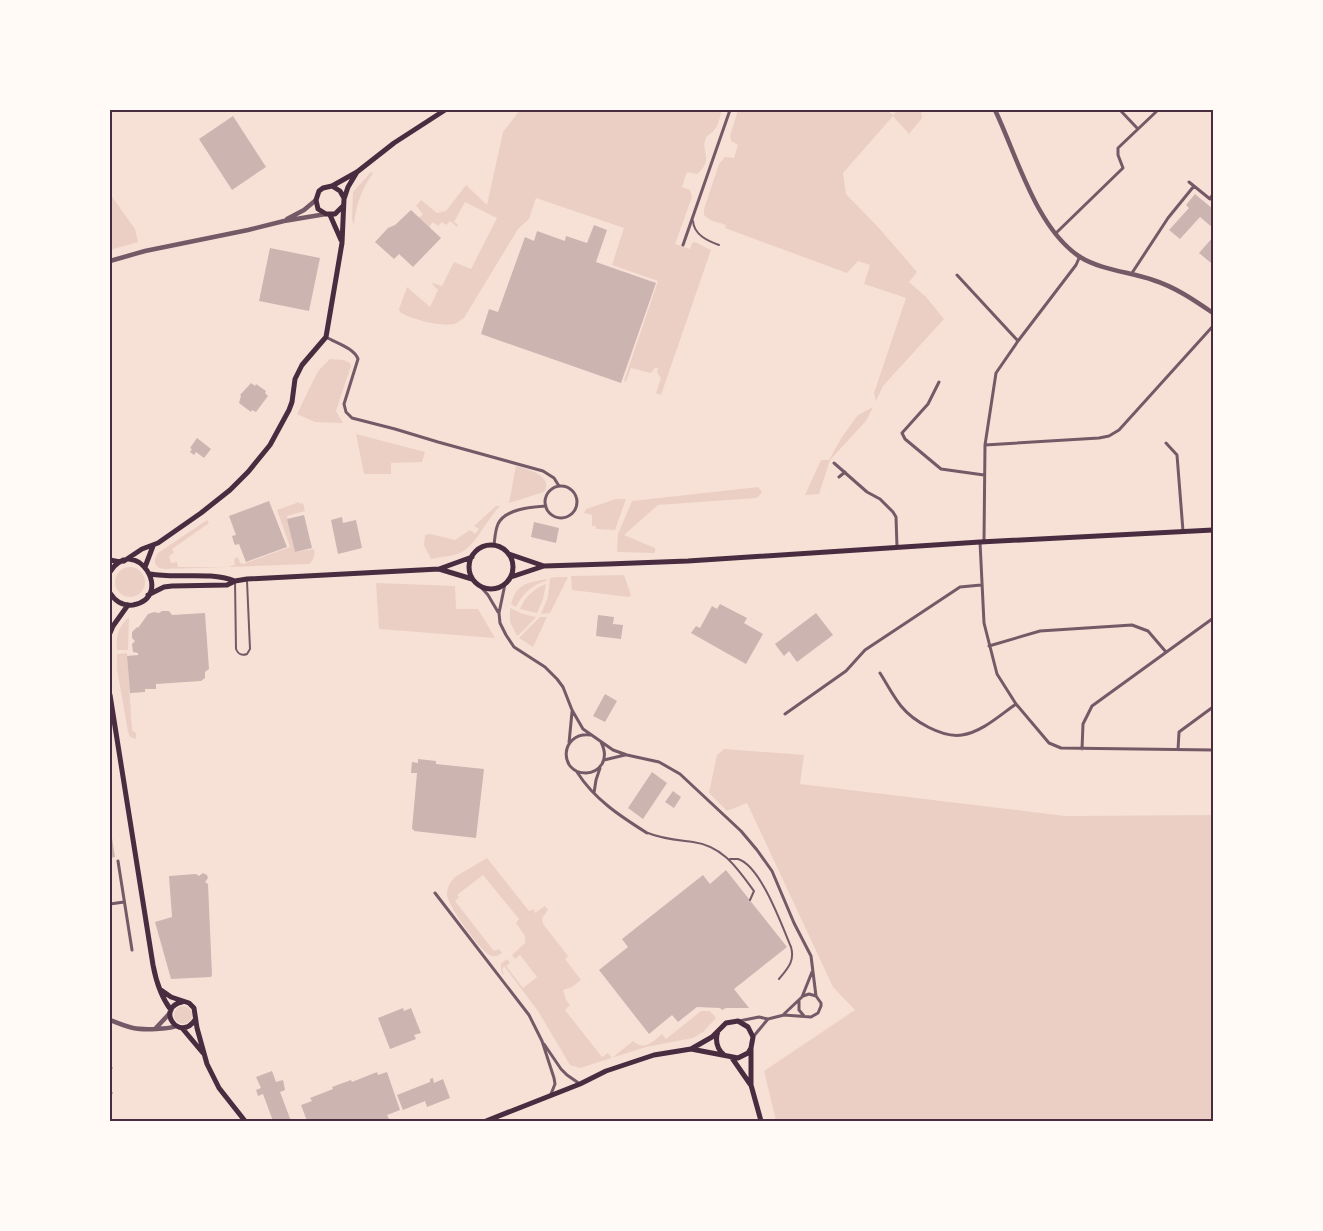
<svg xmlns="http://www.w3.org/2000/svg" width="1323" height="1231" font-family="'Asap Condensed',sans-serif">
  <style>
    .green { fill: #ebcfc5 }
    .building { fill: #ccb4b1 }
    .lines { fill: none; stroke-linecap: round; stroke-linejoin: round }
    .service { stroke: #755966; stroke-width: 2 }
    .minor { stroke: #755966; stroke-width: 3 }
    .tertiary { stroke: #755966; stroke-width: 4.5 }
    .primary { stroke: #4a2c40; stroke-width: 5 }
    .neatline { fill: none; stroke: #4a2c40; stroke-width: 2 }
  </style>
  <rect width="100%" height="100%" fill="#f7e1d7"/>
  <path class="green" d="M520,110H722C720,116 719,124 715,129C712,134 706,134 705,141C703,147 706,151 706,157C707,163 702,171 697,174L687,172L682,187L690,190L692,197L675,244L690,249L692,243L695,242L711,250L661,395L656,393L661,378L657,373L658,368H655L651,373L631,368L626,382L624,381L658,281L612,265L624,228L536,198L529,219L518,229L464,318C461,320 457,323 454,324C442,327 409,319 400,312L399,309L407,287L430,307L438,290L432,284L433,283L442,286L454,262L471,269L497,218L465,202L454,222L458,225L457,227L450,221L446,225L442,222L438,226L433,222L429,227L419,218L423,214L416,206L421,200L437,213L446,211L466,185L487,205L503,132Z
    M738,110H887L893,115L898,110H921L922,118L909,134L893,116L843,173L846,194L878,227L917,272L909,282L926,297L944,319L883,386L876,401L874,393L906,298L864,284L870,265L858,261L847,273L725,228L726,225L710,220L704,215V209L719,164L725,157L734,158L738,145L731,141L730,136Z
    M371,172L373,173C361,191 356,204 354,225L352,219L353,192Z
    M110,194L135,229L138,242L110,250Z
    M330,359L344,360L350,363L351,366L336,411L343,423L315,422L297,414L318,371Z
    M873,407L866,421L830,460L819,494L805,495L821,460H829L842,437L858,415Z
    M356,434L425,452L422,462L391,463V474H364Z
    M516,466C528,469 554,476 544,492L509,503Z
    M758,487L762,492L757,498L658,505L624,535L655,548V553L617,552L618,534L632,501Z
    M616,499H626L615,530L596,529V526H592V515L584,513L586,509Z
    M299,502L300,504L303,503L305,511L287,516L295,552L314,549C315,555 314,560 309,564L230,567V566L235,565L234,559L238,557L240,563L243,564L290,547L277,510Z
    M496,506H500C487,519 480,538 465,550C457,556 441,557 431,559L424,545L425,535L431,534L455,540L470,530L475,534L479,529L474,526Z
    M207,520L209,523L172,549L174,553L169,556L171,563L177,562L178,567H227L165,569L159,568L155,564V558L158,553Z
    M115 582a15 15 0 1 1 30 0a15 15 0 1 1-30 0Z
    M624,575L631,595L629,597L572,590L571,576Z
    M559,577H568L550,613L541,614L548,597L550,578Z
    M547,579L546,581C532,585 523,593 516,607L511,604C517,583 527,583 547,579Z
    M376,583L455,586L456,609H478L495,638L379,629Z
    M546,584L543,599L537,613L520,609C525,597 533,589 546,584Z
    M510,608L523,614L536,617L524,630L517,636L510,622Z
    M129,617L128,650H117C116,634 118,628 129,617Z
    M540,617H547L533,647L519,638Z
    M127,653L132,730L136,733V739L130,737L128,732L117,669V654Z
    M724,749L804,755L800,784L1065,816L1213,815V1121H776L764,1071L855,1010L833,987L747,803L727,811L709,793L717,755Z
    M487,858L529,911L534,909L535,913L545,906L548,910L542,918L543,924L568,956L565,959L581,980L572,987L563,990L566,1000L570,1005L565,1010L602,1057L608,1053L612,1058L633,1041C644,1051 653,1042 662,1034L666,1039L701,1011H710L716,1018L703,1032L693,1038L646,1047L580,1068L570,1065L538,1011L504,966L502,970L504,973L503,975L501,970V964L507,959L510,963L506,966L523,988L537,977L520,955L515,959L512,955L525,943V936L516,923L519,919L483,875L457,895L459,897L455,901L494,951L499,949L502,953C499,955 496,957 492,956C482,954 447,905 447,894C447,887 451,881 455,877Z
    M174 1015a9 9 0 1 1 18 0a9 9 0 1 1-18 0Z"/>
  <path class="building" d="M233,116L266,167L232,190L199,139Z
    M1195,194L1213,209V228L1200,217L1180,239L1169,230L1189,208L1186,205Z
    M411,210L441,238L413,267L399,254L394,259L375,242L388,228L395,225Z
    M594,225L607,230L596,262L656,283L621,383L481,334L489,309L498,312L525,237L534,241L537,231L565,241L566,236L587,243Z
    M1213,237V261L1211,263L1199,253Z
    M270,248L320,258L309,311L259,301Z
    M251,383L255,386L256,384L266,391L265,393L268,396L256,412L252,410L251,412L239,403L241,396L240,395Z
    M197,438L211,449L204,458L196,452L194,455L190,452L192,449L190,448Z
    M269,501L287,547L246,562L239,544L235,545L234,543L232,536L236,535L229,516Z
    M304,515L312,548L295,552L287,519Z
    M342,517L343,523L356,520L362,548L338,554L331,520Z
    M534,522L559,528L556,543L531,537Z
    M720,604L747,618L744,623L763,634L746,664L691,633L696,626L700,628L712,606L717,609Z
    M162,611H169L172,615L205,613L209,669L205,672V678L201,681L156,684V689H145V692L130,693L127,656L138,655V653L133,652L132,644L135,641L132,638V632L137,627L138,628L148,614L154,612L159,613Z
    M816,613L833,635L797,662L789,651L784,656L775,644Z
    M598,615L614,617L613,624L623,625L621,639L596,636Z
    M605,694L617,701L605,722L593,716Z
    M418,759L436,761V764L484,769L476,838L414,831V830L412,829L417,773H411L412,762L418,763Z
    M652,772L667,783L643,819L628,808Z
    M673,791L681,797L674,808L665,802Z
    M110,838H112L115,857L110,858Z
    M726,870L787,947L734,989L749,1008H726L722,1010L720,1008L697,1007L678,1022L672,1015L649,1034L599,970L628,947L622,939L703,875L710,884Z
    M203,873L207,875L208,878L205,882L208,884L212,975L211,977L171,979L155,922L172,917L169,876L196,874L199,876Z
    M403,1008L404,1011L411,1008L421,1033L414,1035L416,1039L390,1049L378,1018Z
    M272,1071L276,1082L283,1080L285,1090L280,1092L291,1121H273L263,1094L258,1096L256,1090L261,1088L256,1077Z
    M377,1072L378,1075L387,1072L400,1110L387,1115L389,1119L383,1121H307L301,1105L312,1101L310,1098L333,1089L332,1087L351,1080L352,1082Z
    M433,1078L434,1083L443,1079L450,1098L427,1107L425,1101L403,1110L397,1095L430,1082V1079Z"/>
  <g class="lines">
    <path class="service" d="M693,221C694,235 708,241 719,245
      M235,581L236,649C238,654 242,656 247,654L250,649L247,581
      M648,833C662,839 678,840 693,842C723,846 737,868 754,891L750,900
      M730,859C731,859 738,859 738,859C761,866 782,926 791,947C795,961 788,968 779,979"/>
    <path class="minor" d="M1120,110L1137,128
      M1189,182L1210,199L1213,194
      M1055,234L1123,168L1118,155V148L1158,110
      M683,245L730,110
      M1132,273L1168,218L1194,186
      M957,275L1018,341
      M326,337C336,343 354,348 358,359L344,404L346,412L352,418L395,429L438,442L543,471L554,478L559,486
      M939,382L928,404L902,433L905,439L941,469L984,475
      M1166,443L1177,455L1183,531
      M985,445L1099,438L1109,436L1119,430L1213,326
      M834,463L867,492L880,499L893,512L896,517L897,547
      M839,477L845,472
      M545 502a16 16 0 1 1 32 0a16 16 0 1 1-32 0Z
      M984,541L985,445L996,373L1018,341L1076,265L1080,256
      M980,542L984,623L997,674L1016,704L1049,743L1061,748L1213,750
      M494,545C495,538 495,531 498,524C505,509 531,507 546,506
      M505,584L499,613L500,623L506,635L514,647L545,667L557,679L563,687L572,710L583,729L613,750L627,755L659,762L680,774L741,831L757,850L772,871L794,923L811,956L816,996L821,1003V1006L818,1013L811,1017L784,1015L768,1019L759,1017L739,1021
      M480,586L488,595L498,612
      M989,646L1040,631L1132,625L1148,631L1166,652
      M880,673C887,684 893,696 901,706C913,721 942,738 962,735C982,732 1000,715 1016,704
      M785,714L846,671L865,650L960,587L981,585
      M590,735C560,732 558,773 586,773C592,773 598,770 602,764C606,757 605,750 601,742
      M569,743L572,712
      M1082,749L1083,724L1092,706L1212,619
      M1178,750L1179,732L1213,707
      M604,760L625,755
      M577,772C594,799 620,816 647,833
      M594,793L596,780L600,768
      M118,861L132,950
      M435,893L529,1015L542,1041L554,1078L555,1084L551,1094
      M110,904L124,902
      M803,996L809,994L816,996
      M799,1000V1010L804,1016
      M784,1014L802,997L812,972
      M753,1037L768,1019
      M544,1044L561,1069L567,1075L580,1084
      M110,1068H111
      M110,1095L111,1093"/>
    <path class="tertiary" d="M995,110C1017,156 1036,228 1080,257C1101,270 1130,272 1153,280C1175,287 1194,300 1213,313
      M287,219L304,210L316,200
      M110,261L145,251L248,230L284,221L326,214
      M110,1020C130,1028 134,1030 156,1029C164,1028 169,1029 176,1026
      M155,1029L170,1013"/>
    <path class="primary" d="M332,186L340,191L344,198
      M343,206L335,214H326L318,209L316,200L319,191L323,188L332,186L357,172L394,143L445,110
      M330,215L341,240
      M469 567a22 22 0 1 1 44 0a22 22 0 1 1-44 0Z
      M509,554L544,566L608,564L688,561L980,542L1213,530
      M110,560L120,562
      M124,561L142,549L158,543L201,513L230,490L248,472L270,445L289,410L292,402L295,379L302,365L326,337L342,243L344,199L348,187L357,172
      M145,567L153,546
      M439,569L472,579
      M110,572C135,532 176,597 133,605C123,606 115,601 110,593
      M150,574C178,579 208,571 235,581
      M511,577L544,566
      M148,595L164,587L172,586L227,585L235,581L247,579L439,569L472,557
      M110,633L113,626L128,605
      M110,695L153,965C156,981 161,997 171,1010
      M161,990L171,997L189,1003L194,1008L197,1028L207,1064L219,1088L245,1121
      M182,1002C155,1008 179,1043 195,1020
      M182,1028L203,1053
      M718,1031C715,1040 716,1048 724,1055
      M691,1049L712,1037L726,1023L738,1021L748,1027L753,1037L751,1048V1085L761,1121
      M732,1058L750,1084
      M486,1121L580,1084L606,1071L654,1055L691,1049L738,1058L748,1053L751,1048"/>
  </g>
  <rect width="1323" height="1231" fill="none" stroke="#fffaf5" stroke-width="222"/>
  <rect x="111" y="111" width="1101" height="1009" class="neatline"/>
</svg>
